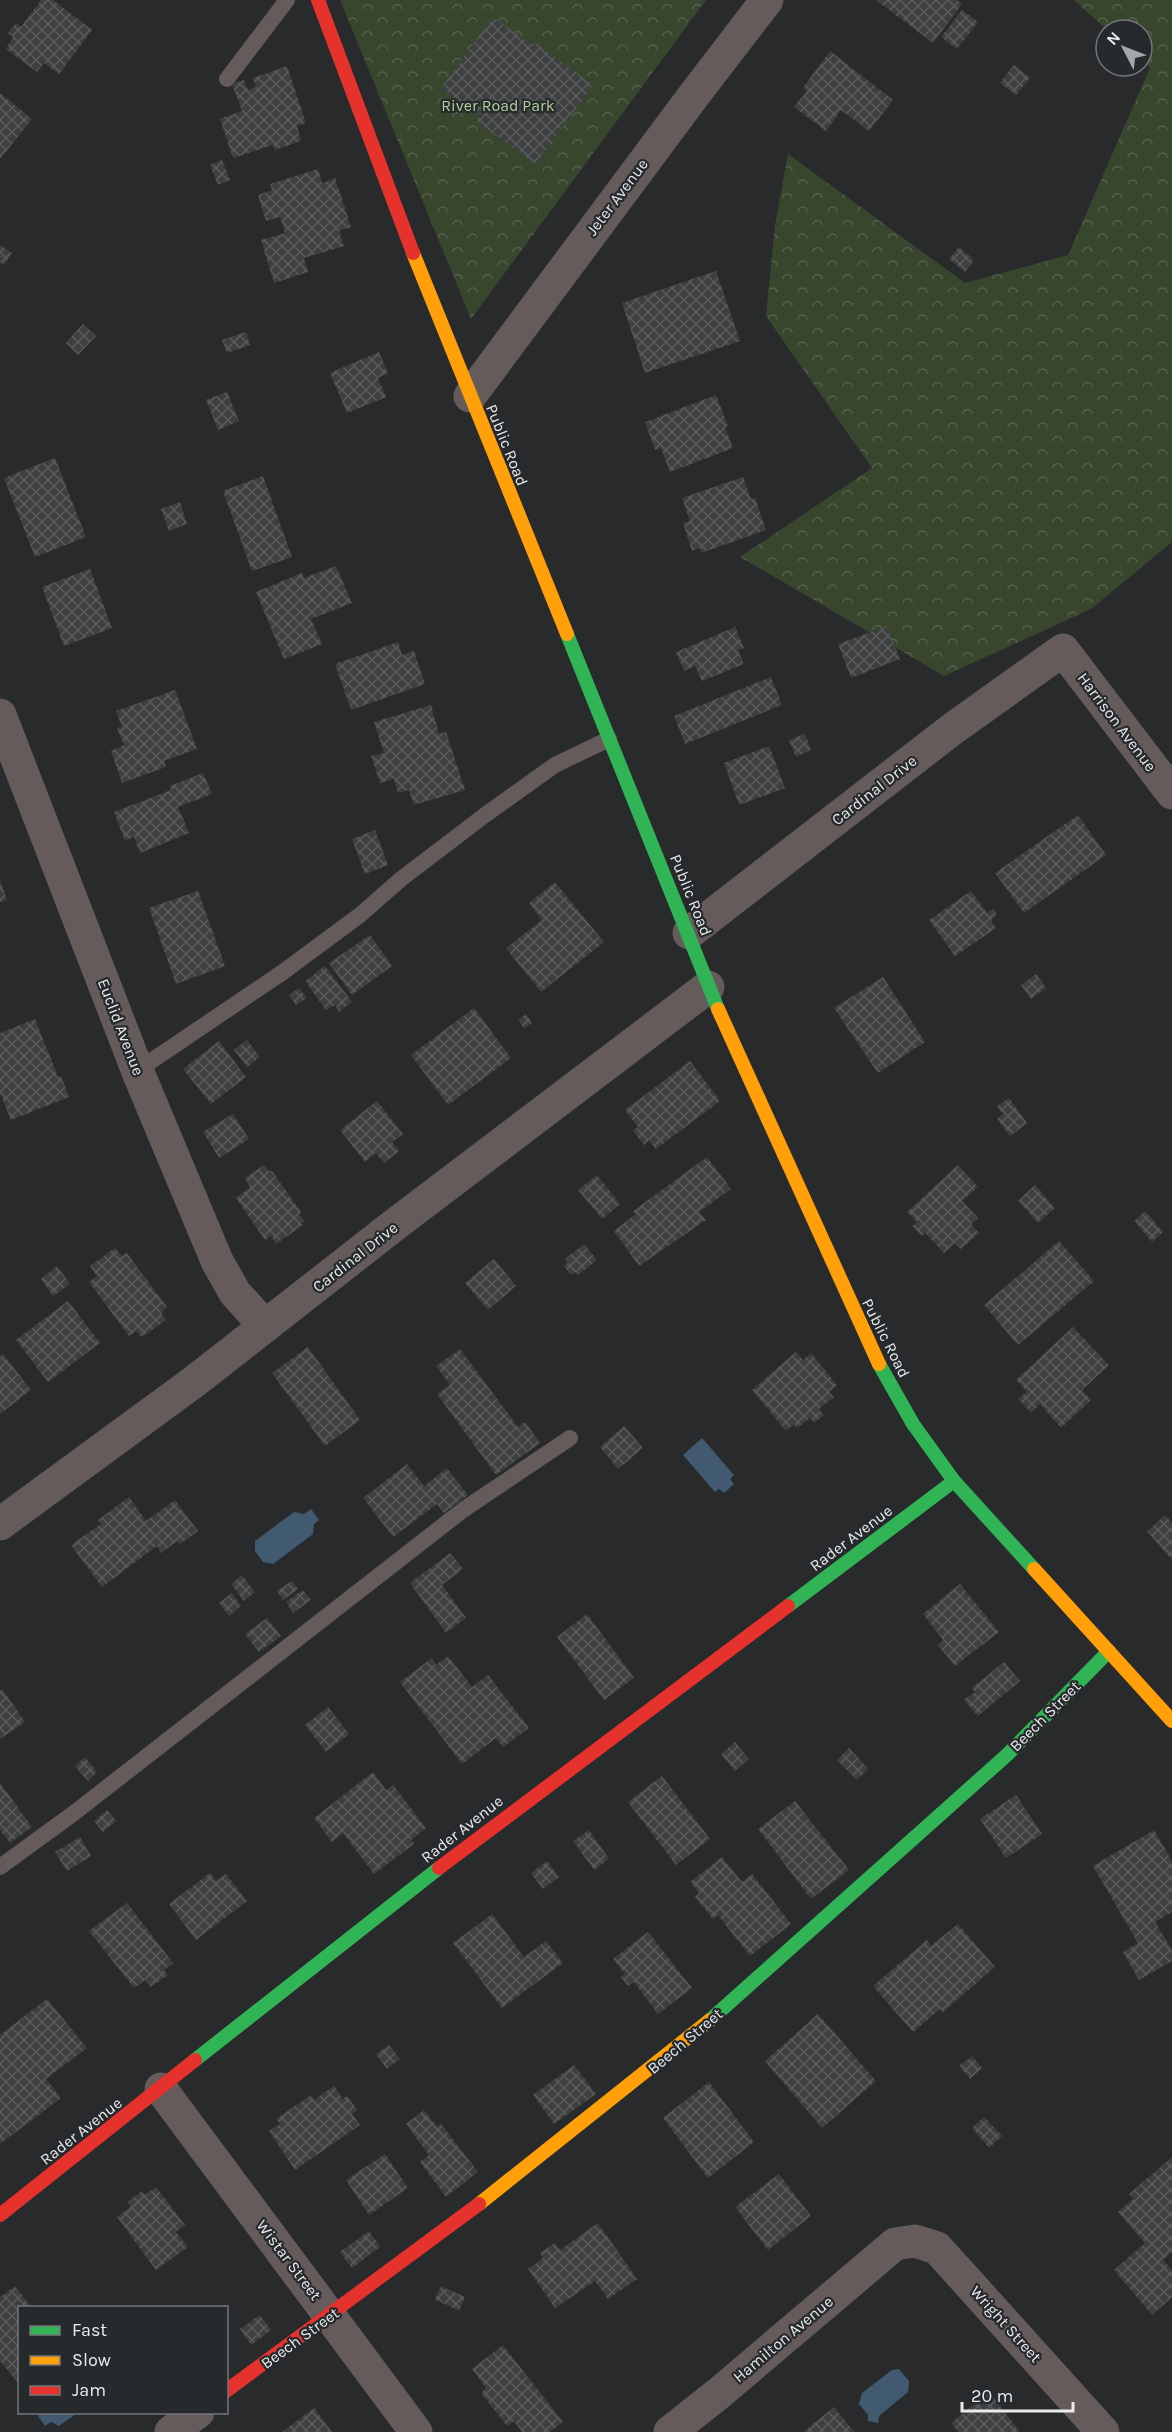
<svg xmlns="http://www.w3.org/2000/svg" width="1172" height="2432" font-family="Karla,sans-serif">
  <style>
    .forest { fill: url(#forest-crowns) }
    .water { fill: #415a6f }
    .building { fill: url(#building-cross-hatch) }
    .lines { fill: none; stroke-linecap: round; stroke-linejoin: round }
    .lane { stroke: #655b5a; stroke-width: 16 }
    .street { stroke: #655b5a; stroke-width: 33 }
    .fast { stroke: #30b455; stroke-width: 14 }
    .slow { stroke: #ff9f0a; stroke-width: 14 }
    .jam { stroke: #e5322d; stroke-width: 14 }
    .labels { text-anchor: middle; dominant-baseline: central; stroke-width: 4.5; stroke-linejoin: round; paint-order: stroke }
    .park-label { font-size: 16px; fill: #b1d09a; stroke: #272a2d }
    .street-label { font-size: 16px; fill: #e9ebed; stroke: #272a2d }
  </style>
  <defs>
    <pattern id="forest-crowns" width="20" height="18" patternUnits="userSpaceOnUse" patternTransform="scale(1.5)"><rect width="20" height="18" fill="#38462e"/><path d="M2 6a3 3 0 1 1 6 0M12 15a3 3 0 1 1 6 0" fill="none" stroke="#55614d"/></pattern>
    <pattern id="building-cross-hatch" width="8" height="8" patternUnits="userSpaceOnUse" patternTransform="scale(1.5)"><rect width="8" height="8" fill="#3d3f41"/><path d="M0 0l8 8M0 8l8-8" fill="none" stroke="#595b5d"/></pattern>
  </defs>
  <rect width="100%" height="100%" fill="#282a2c"/>
  <path class="forest" d="M340,0H706L471,319Z
    M1074,0H1172V542L1091,609L944,676L740,557L872,468L766,316L775,225L788,154L965,283L1068,255L1150,68L1142,61V30H1107Z"/>
  <path class="water" d="M702,1438L734,1475L730,1479L734,1484L724,1493L719,1489L715,1492L683,1455Z
    M311,1509L319,1520L314,1524L313,1534L273,1564L263,1562L255,1551V1541L294,1512L304,1514Z
    M899,2369L909,2381L908,2392L879,2416L878,2423L868,2421V2415L859,2404L862,2393L892,2370Z
    M42,2413V2412L77,2413L59,2426L51,2422L45,2426L38,2416Z"/>
  <path class="building" d="M41,0H53L92,30L59,74L44,63L37,72L6,49L13,37L8,33L16,23L21,27Z
    M876,0H957L962,4L933,43Z
    M962,10L978,22L957,49L941,37Z
    M493,17L533,46L536,43L593,85L535,164L476,121L479,116L441,88Z
    M830,51L893,100L869,131L841,110L826,131L794,107L807,91L803,88Z
    M1014,65L1030,78L1016,95L1000,83Z
    M287,66L306,123L297,126L301,141L275,150L273,145L233,158L220,119L242,111L232,84L244,80L248,90L256,87L253,78Z
    M0,93L32,119L0,159Z
    M222,160L230,180L218,185L210,165Z
    M318,169L322,183L335,178L351,227L339,231L344,246L304,258L308,272L274,283L261,240L285,233L280,217L266,221L258,195L272,190L270,184Z
    M0,245L12,253L4,265L0,262Z
    M959,247L974,260L965,272L949,259Z
    M716,271L740,341L645,373L622,303Z
    M83,324L96,336L78,355L66,343Z
    M246,332L250,345L227,353L222,340Z
    M379,352L388,373L378,378L386,397L347,413L330,373Z
    M227,392L239,421L218,430L206,400Z
    M716,395L728,426L725,427L733,448L670,472L661,448L655,450L645,422Z
    M55,458L86,537L35,557L4,478Z
    M263,476L292,557L252,571L223,491Z
    M743,477L751,499L755,498L766,530L701,553L700,548L692,551L683,523L690,521L682,498Z
    M180,502L187,524L169,531L161,509Z
    M336,566L352,603L311,619L322,644L284,659L256,592L302,573L304,578Z
    M90,569L112,628L64,646L42,587Z
    M887,626L900,659L851,678L838,644Z
    M735,627L744,648L738,650L744,664L702,681L695,666L684,671L676,652Z
    M398,642L402,655L414,651L425,684L351,710L335,664Z
    M771,677L782,705L685,744L674,716Z
    M175,690L197,749L164,761L166,767L122,783L111,751L124,745L117,728L122,727L116,711Z
    M431,705L439,734L446,732L465,790L414,805L409,790L398,793L394,779L380,783L371,756L384,753L374,722Z
    M805,734L811,750L796,757L789,740Z
    M769,746L785,788L739,805L724,763Z
    M203,773L212,794L178,807L189,833L140,853L134,837L125,841L114,812L171,790L170,786Z
    M1078,815L1106,855L1024,913L995,873Z
    M375,830L388,865L365,874L352,839Z
    M0,880L7,900L0,902Z
    M555,882L604,942L541,992L506,948L542,920L529,903Z
    M198,891L225,966L176,984L149,908Z
    M971,891L987,913L993,909L997,915L991,920L996,928L955,956L929,920Z
    M370,935L392,966L352,995L329,963Z
    M325,966L352,1002L339,1012L335,1005L326,1010L305,981Z
    M1036,974L1046,988L1031,999L1021,985Z
    M883,977L925,1042L878,1073L834,1008Z
    M299,988L307,998L296,1005L289,995Z
    M474,1008L511,1058L448,1105L411,1055Z
    M526,1014L532,1023L524,1028L518,1020Z
    M35,1019L58,1077L61,1076L69,1097L11,1120L0,1093V1033Z
    M247,1040L260,1057L247,1067L234,1050Z
    M219,1041L246,1077L211,1104L183,1069Z
    M690,1061L720,1101L656,1149L649,1140L644,1145L633,1131L638,1127L625,1110Z
    M1009,1098L1027,1123L1010,1136L997,1119L1003,1114L997,1106Z
    M377,1101L403,1134L392,1142L399,1151L384,1163L376,1153L365,1162L340,1130Z
    M233,1114L249,1139L219,1158L203,1132Z
    M707,1157L731,1189L699,1212L706,1220L639,1266L614,1231L636,1214L633,1211Z
    M264,1165L270,1172L272,1171L301,1212L299,1214L304,1221L300,1223L303,1225L276,1244L271,1236L265,1240L236,1198L250,1187L245,1178Z
    M958,1165L978,1187L962,1201L978,1218L971,1224L979,1233L961,1249L955,1243L944,1253L925,1233L922,1236L912,1226L917,1222L907,1212Z
    M597,1175L620,1204L602,1219L578,1190Z
    M1035,1185L1055,1208L1038,1223L1018,1201Z
    M1145,1211L1163,1232L1152,1242L1134,1221Z
    M1059,1241L1094,1281L1018,1345L984,1305Z
    M584,1244L597,1260L578,1275L576,1272L571,1275L564,1266L568,1263L565,1259Z
    M115,1248L122,1256L127,1253L167,1307L161,1313L166,1320L142,1337L136,1331L129,1336L89,1282L97,1276L90,1266Z
    M494,1259L516,1286L488,1310L465,1283Z
    M57,1266L70,1284L53,1296L41,1279Z
    M68,1301L100,1343L48,1382L16,1340Z
    M1073,1327L1109,1365L1082,1390L1091,1400L1061,1428L1040,1404L1031,1413L1018,1399L1027,1392L1016,1380Z
    M308,1347L360,1420L325,1446L272,1373Z
    M460,1349L518,1427L525,1422L540,1443L496,1475L437,1394L450,1385L436,1366Z
    M796,1352L803,1360L811,1353L837,1385L829,1392L834,1397L819,1409L824,1415L814,1423L810,1418L797,1428L794,1424L786,1431L752,1390Z
    M3,1354L31,1390L0,1414V1357Z
    M624,1426L643,1448L618,1469L600,1447Z
    M407,1464L424,1486L447,1468L468,1495L444,1513L437,1504L393,1537L363,1498Z
    M129,1497L146,1521L175,1500L198,1531L179,1545L177,1541L161,1553L157,1546L102,1587L71,1545L101,1524L98,1520Z
    M1165,1515L1172,1523V1560L1147,1531Z
    M450,1553L463,1569L442,1585L466,1618L446,1633L410,1583Z
    M242,1575L255,1592L244,1601L231,1584Z
    M292,1581L298,1589L283,1600L277,1591Z
    M960,1584L999,1632L955,1666L938,1645L943,1640L923,1614Z
    M303,1590L311,1600L293,1613L286,1602Z
    M232,1593L241,1606L229,1616L219,1603Z
    M587,1614L634,1678L604,1700L557,1637Z
    M267,1618L281,1636L259,1652L245,1634Z
    M448,1656L472,1687L488,1675L529,1728L503,1747L496,1738L462,1764L400,1682L432,1658L436,1665Z
    M1004,1662L1020,1681L978,1716L964,1700L975,1692L972,1688Z
    M3,1690L25,1722L0,1739V1691Z
    M328,1707L349,1734L326,1752L305,1725Z
    M735,1742L749,1759L735,1771L721,1754Z
    M849,1748L868,1769L857,1780L837,1760Z
    M85,1757L97,1772L88,1781L75,1766Z
    M373,1772L386,1790L393,1785L426,1828L411,1840L414,1844L374,1874L343,1833L332,1842L314,1818Z
    M662,1776L710,1839L676,1865L628,1802Z
    M0,1783L32,1827L10,1843L0,1830Z
    M1016,1795L1042,1834L1006,1858L980,1819Z
    M795,1801L849,1870L811,1899L758,1829Z
    M107,1810L116,1821L103,1832L94,1821Z
    M589,1830L609,1859L594,1870L573,1841Z
    M1154,1830L1172,1861V1912L1155,1922L1172,1950V1961L1139,1980L1123,1952L1138,1943L1093,1866Z
    M80,1837L91,1856L67,1871L55,1852Z
    M722,1857L742,1882L752,1874L791,1924L750,1956L718,1915L713,1919L695,1897L699,1893L690,1882Z
    M547,1861L559,1877L543,1889L531,1873Z
    M210,1873L216,1881L226,1874L247,1901L196,1940L169,1904Z
    M127,1903L173,1963L164,1970L168,1975L151,1987L145,1980L134,1988L89,1931Z
    M492,1914L524,1957L546,1941L563,1963L502,2008L453,1943Z
    M958,1924L995,1967L943,2012L940,2009L913,2032L873,1986L927,1940L931,1946Z
    M648,1932L692,1988L658,2014L634,1982L628,1986L621,1977L625,1974L613,1959Z
    M47,1999L87,2048L46,2079L61,2098L0,2144V2035Z
    M818,2014L876,2081L822,2128L765,2061Z
    M389,2045L400,2059L387,2069L376,2054Z
    M972,2056L982,2068L970,2079L959,2066Z
    M574,2065L596,2094L554,2124L533,2095Z
    M709,2082L754,2142L708,2178L663,2118Z
    M334,2086L343,2099L347,2096L357,2110L352,2114L360,2125L295,2170L269,2131L280,2124L276,2119L311,2095L314,2100Z
    M424,2110L437,2127L441,2124L478,2172L446,2197L420,2162L429,2155L406,2124Z
    M984,2117L1002,2136L989,2148L972,2128Z
    M385,2154L408,2188L369,2215L346,2180Z
    M1172,2157V2252L1163,2260L1172,2270V2297L1152,2315L1114,2270L1145,2243L1118,2212L1133,2199L1129,2194Z
    M779,2174L811,2216L768,2250L735,2207Z
    M156,2187L185,2225L176,2232L188,2247L156,2270L117,2217L131,2206L127,2202L142,2191L145,2195Z
    M598,2223L637,2279L608,2299L595,2281L555,2308L528,2269L543,2258L540,2253L555,2243L560,2250Z
    M369,2231L380,2247L352,2268L340,2252Z
    M15,2286L32,2308H20V2385L0,2361V2297Z
    M441,2286L465,2297L459,2311L435,2299Z
    M260,2315L271,2330L251,2345L240,2329Z
    M503,2345L563,2422L550,2432H522L514,2421L507,2426L481,2393L486,2388L472,2369Z
    M989,2392L1020,2432H958L951,2423Z
    M834,2407L854,2432H803Z
    M314,2408L332,2432H282Z"/>
  <g class="lines">
    <path class="lane" d="M227,79L287,0
      M138,1070L283,972L360,915L401,879L485,815L555,765L609,739
      M0,1867L74,1813L463,1510L570,1438"/>
    <path class="street" d="M470,396L694,95L767,0
      M0,715L140,1077L217,1261L235,1293L265,1326
      M689,933L951,730L1063,650L1172,793
      M0,1524L195,1381L393,1226L708,987
      M161,2089L416,2432
      M171,2432L198,2412
      M670,2432L718,2394L895,2244L915,2241L937,2248L1103,2432"/>
    <path class="fast" d="M567,634L718,1009
      M879,1364L913,1424L954,1481L1034,1569
      M788,1606L954,1481
      M710,2020L1008,1754L1109,1651
      M195,2060L439,1868"/>
    <path class="slow" d="M413,253L567,634
      M718,1009L879,1364
      M1034,1569L1172,1721
      M479,2204L710,2020"/>
    <path class="jam" d="M318,0L413,253
      M439,1868L788,1606
      M0,2215L195,2060
      M226,2391L479,2204"/>
  </g>
  <g class="labels">
    <g class="park-label">
      <text x="498" y="105">River Road Park</text>
    </g>
    <g class="street-label">
      <text transform="translate(617 197) rotate(-53)">Jeter Avenue</text>
      <text transform="translate(507 445) rotate(68)">Public Road</text>
      <text transform="translate(1117 722) rotate(53)">Harrison Avenue</text>
      <text transform="translate(874 790) rotate(-38)">Cardinal Drive</text>
      <text transform="translate(691 895) rotate(68)">Public Road</text>
      <text transform="translate(121 1027) rotate(69)">Euclid Avenue</text>
      <text transform="translate(355 1257) rotate(-38)">Cardinal Drive</text>
      <text transform="translate(886 1338) rotate(63)">Public Road</text>
      <text transform="translate(851 1538) rotate(-37)">Rader Avenue</text>
      <text transform="translate(1045 1716) rotate(-45)">Beech Street</text>
      <text transform="translate(462 1829) rotate(-38)">Rader Avenue</text>
      <text transform="translate(685 2041) rotate(-40)">Beech Street</text>
      <text transform="translate(81 2131) rotate(-38)">Rader Avenue</text>
      <text transform="translate(289 2260) rotate(53)">Wistar Street</text>
      <text transform="translate(1006 2324) rotate(48)">Wright Street</text>
      <text transform="translate(300 2338) rotate(-36)">Beech Street</text>
      <text transform="translate(783 2339) rotate(-40)">Hamilton Avenue</text>
    </g>
  </g>
  <rect x="18" y="2306" width="210" height="108" fill="#272a2d" stroke="#75777a" stroke-width="1.5"/>
  <rect x="30" y="2326" width="30" height="9" fill="#30b455" stroke="#75777a" stroke-width="1.5"/>
  <text x="72" y="2336" font-size="18" fill="#e9ebed">Fast</text>
  <rect x="30" y="2356" width="30" height="9" fill="#ff9f0a" stroke="#75777a" stroke-width="1.5"/>
  <text x="72" y="2366" font-size="18" fill="#e9ebed">Slow</text>
  <rect x="30" y="2386" width="30" height="9" fill="#e5322d" stroke="#75777a" stroke-width="1.5"/>
  <text x="72" y="2396" font-size="18" fill="#e9ebed">Jam</text>
  <g transform="translate(1124 48) rotate(312)"><circle r="28" fill="#272a2d" stroke="#75777a" stroke-width="1.5"/>
  <path d="M0-4.5L10 22L0 15L-10 22Z" fill="#a5a7a9"/>
  <text y="-9" font-size="16" font-weight="bold" text-anchor="middle" fill="#e9ebed">N</text>
  </g>
  <path d="M962 2402v9h111v-9" fill="none" stroke="#e9ebed" stroke-width="3"/>
  <text x="971" y="2402" font-size="18" fill="#e9ebed" stroke="#272a2d" stroke-width="4.5" paint-order="stroke">20 m</text>
</svg>
